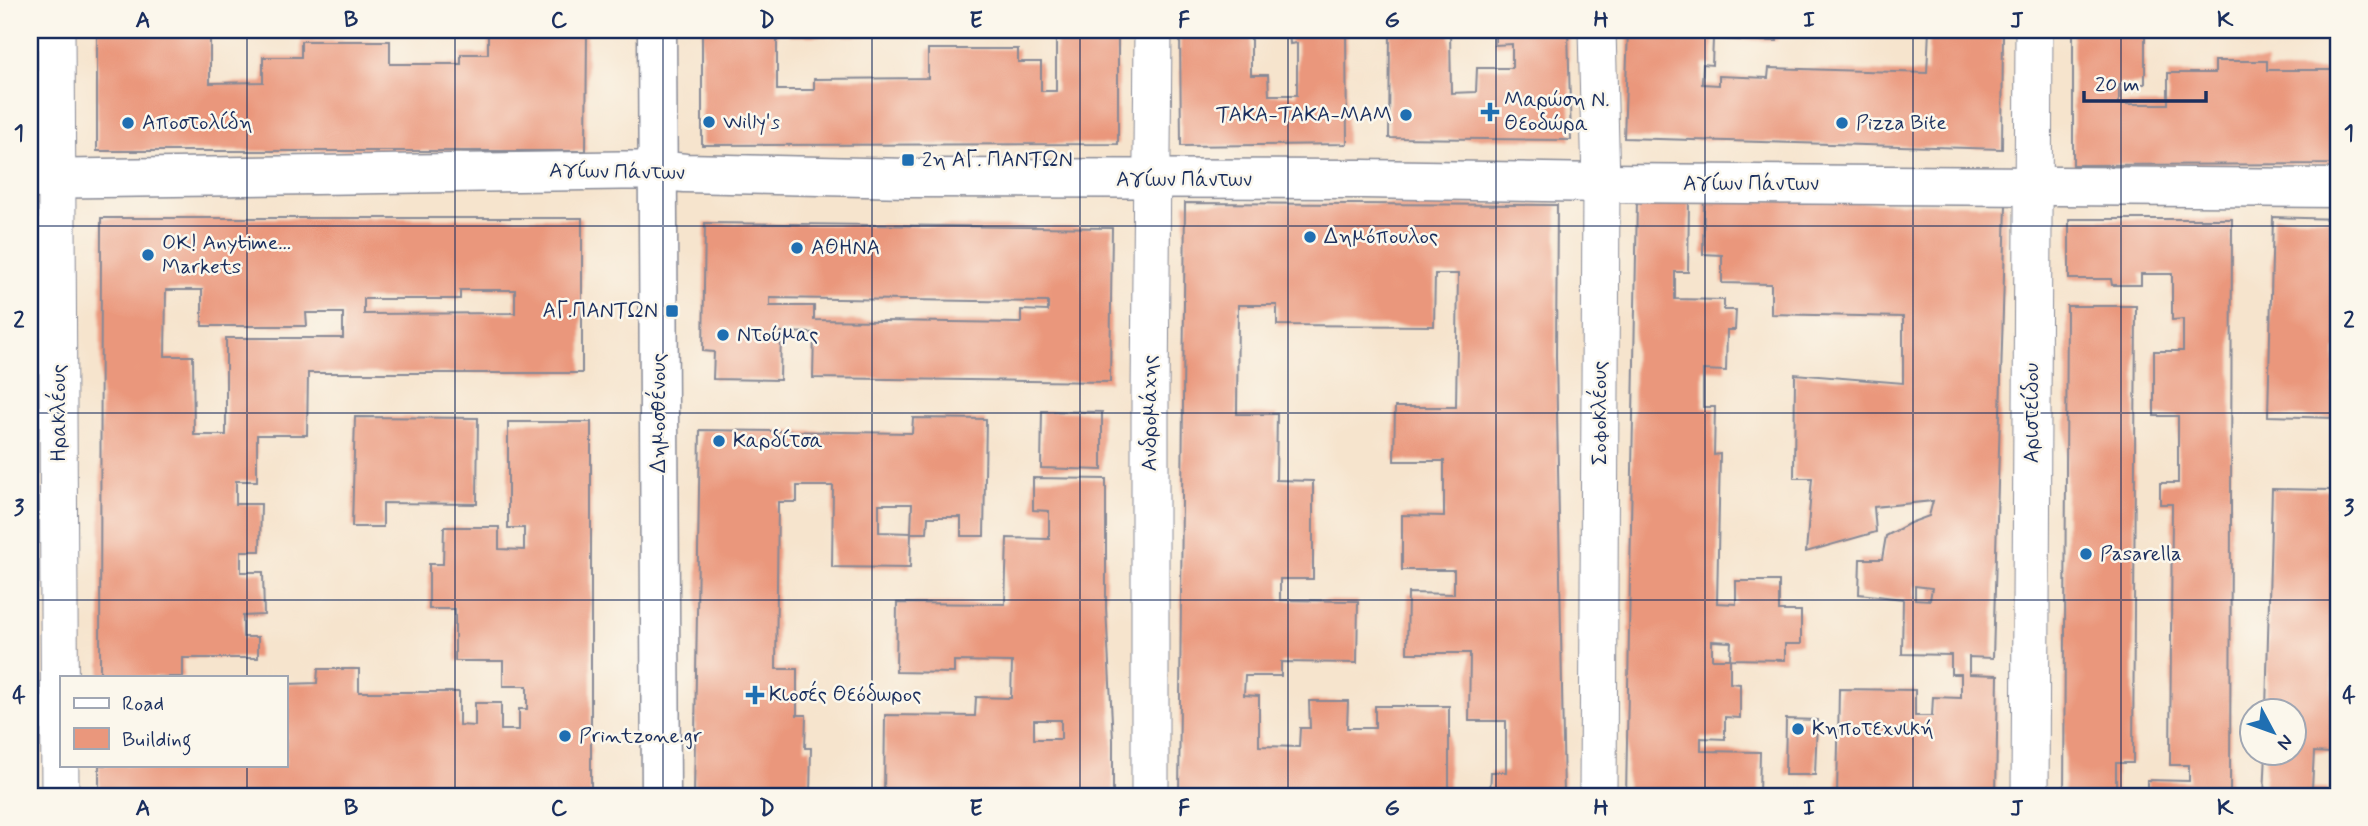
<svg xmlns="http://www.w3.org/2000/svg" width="2368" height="826" font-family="Mynerve,sans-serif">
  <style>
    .building { fill: #ea977c; fill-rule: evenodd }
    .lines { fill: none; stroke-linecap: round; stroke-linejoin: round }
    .street-casing { stroke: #888a96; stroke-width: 39 }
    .secondary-casing { stroke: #888a96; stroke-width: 41 }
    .street { stroke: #fff; stroke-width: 37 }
    .secondary { stroke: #fff; stroke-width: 38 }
    .grid { fill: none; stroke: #1b2f5e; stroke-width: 2; stroke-opacity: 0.55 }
    .poi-dot { fill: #1f6fb2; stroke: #fbf7ec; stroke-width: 2.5 }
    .labels { text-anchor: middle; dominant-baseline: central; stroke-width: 5; stroke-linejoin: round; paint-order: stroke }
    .poi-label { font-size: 21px; fill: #1b2f5e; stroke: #fbf7ec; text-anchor: start }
    .street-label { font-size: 21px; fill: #1b2f5e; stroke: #fbf7ec }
    .neatline { fill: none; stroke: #1b2f5e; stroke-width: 2.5 }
    .grid-label { font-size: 23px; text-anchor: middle; font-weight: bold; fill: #1b2f5e }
  </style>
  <rect width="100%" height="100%" fill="#fbf7ec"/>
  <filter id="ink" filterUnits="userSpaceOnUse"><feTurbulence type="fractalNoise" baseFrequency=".0143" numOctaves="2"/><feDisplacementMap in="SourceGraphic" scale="14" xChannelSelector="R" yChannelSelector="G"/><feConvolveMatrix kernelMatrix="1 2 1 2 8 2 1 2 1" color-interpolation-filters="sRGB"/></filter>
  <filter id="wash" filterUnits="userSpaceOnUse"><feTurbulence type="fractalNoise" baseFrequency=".00686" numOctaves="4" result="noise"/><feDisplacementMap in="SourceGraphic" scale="28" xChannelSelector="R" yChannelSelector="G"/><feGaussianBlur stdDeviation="1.57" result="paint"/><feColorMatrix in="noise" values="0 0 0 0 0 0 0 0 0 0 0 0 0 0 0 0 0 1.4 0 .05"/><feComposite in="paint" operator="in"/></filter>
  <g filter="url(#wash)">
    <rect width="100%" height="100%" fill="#f6e4cd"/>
    <g id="blocks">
      <path class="building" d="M97,30H210V83L263,82V57H301V41H390V64H461V54H488V30H587L586,151H97Z
        M702,30H777V90H814V79L928,78V49H1018V62H1041V91H1056V30H1118V144L702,145Z
        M790,30H865V36H790Z
        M893,30H934V34L893,35Z
        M1180,30H1251V75H1268L1269,95H1297V43L1290,44L1289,30H1346L1347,144L1181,146Z
        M1390,30H1450L1451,93L1476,92L1477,68H1512V44L1495,45V30H1568L1571,140L1389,138Z
        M1628,30H1777V41L1713,39L1712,65L1703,64L1702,84L1719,85V76L1768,78L1769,68L1927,73L1929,30H2003L2002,149L1624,138Z
        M2073,30H2145V84H2119V104H2168V73H2215V61H2267V70H2338V164L2073,165Z
        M1704,199L2006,205L1993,658L1969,657V674L1998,675L1996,796H1837L1839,689L1915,690V716H1932L1933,697L1961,698V674H1951V655L1902,654L1903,599L1859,594L1860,559H1882L1886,536L1910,523L1929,516L1933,501L1874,507L1876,532L1806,552L1812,478H1794L1795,374L1903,383V317L1771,314V284L1722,283V255L1703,254ZM1915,586L1932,588L1930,600L1915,599Z
        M1637,200L1689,201L1688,272H1675V299L1724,300V310H1736L1735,330H1727L1726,371L1703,370V407H1715L1714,455L1720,454L1717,603L1736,604V581H1779V611H1801V644H1785V660L1730,659V683L1740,684V718L1725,717V739L1701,738V751L1760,752L1759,796H1626ZM1712,641L1731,642L1730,659H1712Z
        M1185,203L1557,205L1556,356L1564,796H1490L1491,772H1506V721H1469L1470,653H1407L1408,593L1454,594V570H1402V515L1444,516V461H1394L1395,407H1456L1458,274H1435L1434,326L1277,325V305H1238L1237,414H1277L1276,480L1313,481V579H1280V600L1358,601L1357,663L1281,662V676H1245L1244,695L1259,696V746L1299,747L1300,728H1310L1309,701H1348L1347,728H1375V706H1449V796H1179Z
        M2273,217L2338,219V349H2335L2333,418L2268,416Z
        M101,218H582V373H308L307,435H257V481H236V504H261L260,551H241V572H263L264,615L243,616V637H258V658H183V677H100ZM166,290H202V326H307L306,313H343V338H226V435H194L193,356H165ZM460,290H515V313L364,314V299H460Z
        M2069,219H2232L2230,796H2147V780L2189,781V765H2170L2172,504H2160V483H2178V416H2154V351H2183V319L2172,320V274H2141V285H2112L2111,279H2069Z
        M705,223L1112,228L1110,382L813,378L814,333L781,332L780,380L713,379L714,352L703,351ZM770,298L1048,302V311L1021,310V323L814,320V306H770Z
        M2067,306H2136L2133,763H2116V796H2064Z
        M1042,411L1102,412V470L1041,468Z
        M355,417L478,418L477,504L383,503V527H352Z
        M913,418L986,419L984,536H961V517H928L927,533H911L910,568L832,567L833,486H797V502H778L776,669H797V715H806L805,748H811L810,796H694L700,430L912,433ZM879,504H912L911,533L879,532Z
        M508,422H591V796H99V765H285L287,684L317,683L318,669H359V692H459V725L475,726V703H501V730H519V709H527V686H503V661H455V609H429V564H443L444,527H499V549L524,550V528H508Z
        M1033,478L1106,479V608L1113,740V796H884L885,715L975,716L976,697L1011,698L1012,662L954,661V673L896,672L897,603L1005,604L1007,538L1049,539V511L1033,510ZM1034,720H1061V739H1034Z
        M2272,489L2331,490V513H2337L2331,753L2314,752L2312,788H2328L2327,796H2264L2266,752H2294V710H2266Z
        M1786,719L1817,720L1815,775H1785Z"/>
    </g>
  </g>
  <g filter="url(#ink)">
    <use href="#blocks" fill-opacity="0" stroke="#888a96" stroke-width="2"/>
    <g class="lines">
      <g class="street-casing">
        <path id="street" d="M56,30L60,796
          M1597,30L1601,183L1598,796
          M1150,796V395L1153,30
          M2030,796L2034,30"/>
      </g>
      <g class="secondary-casing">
        <path id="secondary" d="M657,30L661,796
          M30,179L657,170L685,173L908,178L1363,179L1601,183L2338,188"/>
      </g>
      <use href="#street" class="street"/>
      <use href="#secondary" class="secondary"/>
    </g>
  </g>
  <path class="grid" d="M247,30V677M455,30V796M663,30V796M872,30V796M1080,30V796M1288,30V796M1496,30V796M1705,30V796M1913,30V796M2121,30V796M30,226H2338M30,413H2338M30,600H2338M247,765V796"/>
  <g class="poi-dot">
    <path d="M1486.5 101.5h7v7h7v7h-7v7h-7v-7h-7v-7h7z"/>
    <circle cx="1406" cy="115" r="7"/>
    <circle cx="709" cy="122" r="7"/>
    <circle cx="128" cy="123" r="7"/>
    <circle cx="1842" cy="123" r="7"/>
    <rect x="901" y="153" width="14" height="14" rx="3.5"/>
    <circle cx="1310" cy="237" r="7"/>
    <circle cx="797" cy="248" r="7"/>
    <circle cx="148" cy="255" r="7"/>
    <rect x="665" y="304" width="14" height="14" rx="3.5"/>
    <circle cx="723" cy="335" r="7"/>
    <circle cx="719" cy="441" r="7"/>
    <circle cx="2086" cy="554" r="7"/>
    <path d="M751.5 684.5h7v7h7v7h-7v7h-7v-7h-7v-7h7z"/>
    <circle cx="1798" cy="729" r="7"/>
    <circle cx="565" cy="736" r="7"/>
  </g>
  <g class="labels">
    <g class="poi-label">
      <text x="1504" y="100">Μαρώση Ν.<tspan x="1504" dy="24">Θεοδώρα</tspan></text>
      <text x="1392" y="115" text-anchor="end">ΤΑΚΑ-ΤΑΚΑ-ΜΑΜ</text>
      <text x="723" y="122">Willy's</text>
      <text x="142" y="123">Αποστολίδη</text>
      <text x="1856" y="123">Pizza Bite</text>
      <text x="922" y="160">2η ΑΓ. ΠΑΝΤΩΝ</text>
      <text x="1324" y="237">Δημόπουλος</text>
      <text x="162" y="243">OK! Anytime...<tspan x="162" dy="24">Markets</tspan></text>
      <text x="811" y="248">ΑΘΗΝΑ</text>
      <text x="658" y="311" text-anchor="end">ΑΓ.ΠΑΝΤΩΝ</text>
      <text x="737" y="335">Ντούμας</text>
      <text x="733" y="441">Καρδίτσα</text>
      <text x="2100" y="554">Pasarella</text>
      <text x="769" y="695">Κιοσές Θεόδωρος</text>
      <text x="1812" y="729">Κηποτεχνική</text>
      <text x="579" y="736">Printzone.gr</text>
    </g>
    <g class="street-label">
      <text transform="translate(617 172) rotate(1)">Αγίων Πάντων</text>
      <text x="1184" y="180">Αγίων Πάντων</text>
      <text x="1751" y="184">Αγίων Πάντων</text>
      <text transform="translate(59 413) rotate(-90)">Ηρακλέους</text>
      <text transform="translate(659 413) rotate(-90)">Δημοσθένους</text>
      <text transform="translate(1150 413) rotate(-90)">Ανδρομάχης</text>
      <text transform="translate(1600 413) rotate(-90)">Σοφοκλέους</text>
      <text transform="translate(2032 413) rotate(-90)">Αριστείδου</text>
    </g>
  </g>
  <rect width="2368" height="826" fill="none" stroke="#fbf7ec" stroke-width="77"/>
  <rect x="60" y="676" width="228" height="91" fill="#fbf7ec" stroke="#a1a7b3" stroke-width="2"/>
  <rect x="74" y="698" width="35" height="10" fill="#ffffff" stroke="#a1a7b3" stroke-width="2"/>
  <text x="122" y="710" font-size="21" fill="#1b2f5e">Road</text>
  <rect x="74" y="728" width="35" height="21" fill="#ea977c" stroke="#a1a7b3" stroke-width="2"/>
  <text x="122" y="746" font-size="21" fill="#1b2f5e">Building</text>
  <g transform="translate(2273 732) rotate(131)"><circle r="33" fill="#fbf7ec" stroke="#a1a7b3" stroke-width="2"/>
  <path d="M0-5L12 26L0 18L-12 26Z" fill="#1f6fb2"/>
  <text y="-10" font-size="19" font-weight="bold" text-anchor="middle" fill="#1b2f5e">N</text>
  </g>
  <path d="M2084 91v10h122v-10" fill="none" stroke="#1b2f5e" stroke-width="3.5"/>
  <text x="2095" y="91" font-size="21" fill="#1b2f5e" stroke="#fbf7ec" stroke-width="5" paint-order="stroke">20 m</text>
  <rect x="38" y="38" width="2292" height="750" class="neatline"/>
  <g class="grid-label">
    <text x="143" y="27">A</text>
    <text x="351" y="27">B</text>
    <text x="559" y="27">C</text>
    <text x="767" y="27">D</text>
    <text x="976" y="27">E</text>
    <text x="1184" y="27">F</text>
    <text x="1392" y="27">G</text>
    <text x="1601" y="27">H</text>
    <text x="1809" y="27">I</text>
    <text x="2017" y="27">J</text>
    <text x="2225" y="27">K</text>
    <text x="19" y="140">1</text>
    <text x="2349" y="140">1</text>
    <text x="19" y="327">2</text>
    <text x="2349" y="327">2</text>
    <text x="19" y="515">3</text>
    <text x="2349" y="515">3</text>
    <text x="19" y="702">4</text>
    <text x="2349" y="702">4</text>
    <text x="143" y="815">A</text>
    <text x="351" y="815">B</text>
    <text x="559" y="815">C</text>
    <text x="767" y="815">D</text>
    <text x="976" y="815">E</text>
    <text x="1184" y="815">F</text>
    <text x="1392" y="815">G</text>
    <text x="1601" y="815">H</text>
    <text x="1809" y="815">I</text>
    <text x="2017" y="815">J</text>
    <text x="2225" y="815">K</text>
  </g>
</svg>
